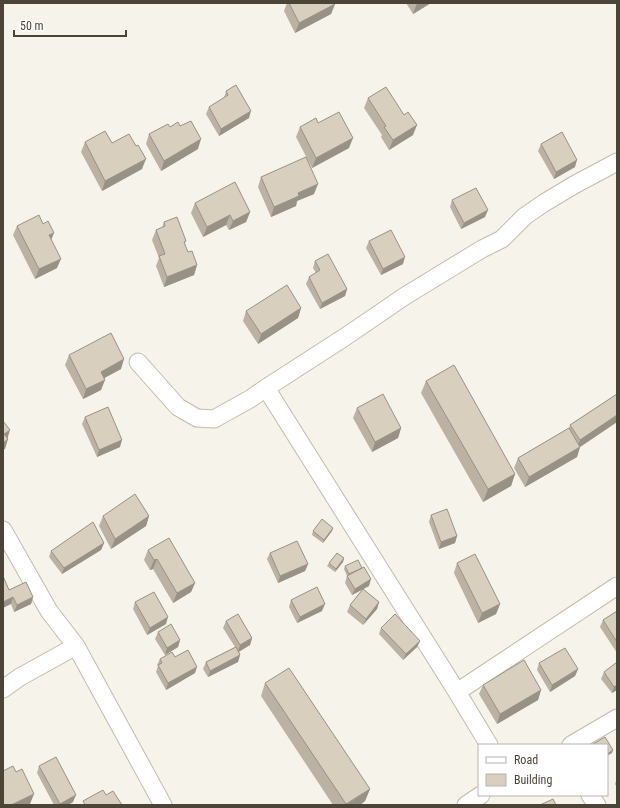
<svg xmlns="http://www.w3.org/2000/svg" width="620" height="808" font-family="'Roboto Condensed',sans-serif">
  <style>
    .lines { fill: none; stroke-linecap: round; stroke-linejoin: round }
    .street-casing { stroke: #c3bbac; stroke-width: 19 }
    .street { stroke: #fff; stroke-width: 17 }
    .wall { fill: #bbb2a4 }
    .shaded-wall { fill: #989186 }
    .building { fill: #d9cfbf; stroke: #989186 }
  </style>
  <rect width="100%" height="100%" fill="#f6f3ea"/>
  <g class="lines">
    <g class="street-casing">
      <path id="street" d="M138,362L178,407L197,418L214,419L250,399L266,388
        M3,530L49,611L76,646L163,805
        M3,689L20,677L76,646
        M457,692L617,586
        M489,745L457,692L266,388L345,337L405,296L482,249L502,239L525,216L544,203L574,185L617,162
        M571,745L617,718
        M590,795L597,805
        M466,805L481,795"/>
    </g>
    <use href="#street" class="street"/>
  </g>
  <path class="wall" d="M287,3H334L335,4L331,14L295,33L284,11Z
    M406,3H431L413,14Z
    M226,91L249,118L219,136L206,114L209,107L224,98Z
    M368,98L413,135L389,150L381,137L382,135L364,108Z
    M170,127L198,149L161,171L146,144L149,134Z
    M300,127L349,148L312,168L296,137Z
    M85,142L112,143L142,169L102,191L81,152Z
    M541,144L575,167L554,179L538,151Z
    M261,177L314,194L297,201L296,206L271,217L258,187Z
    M452,200L485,217L461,229L450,207Z
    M195,203L250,212L246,222L229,230L226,225L203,237L191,213Z
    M164,222L186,241L184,244L188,252L197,265L194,275L164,287L156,266L159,258L152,240L156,230L162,228Z
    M17,226L51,239L57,268L35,279L13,235Z
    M369,241L403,264L381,275L366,248Z
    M315,261L347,289L345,296L320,309L306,284L309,277L316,273L313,268Z
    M301,308L298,318L258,344L243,321L246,311Z
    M69,355L121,369L104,378L101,390L83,399L65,365Z
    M426,381L515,474L511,486L483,502L421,393Z
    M617,394V422L580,447L577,457L525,487L514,468L518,458L569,428L570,425Z
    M357,408L401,428L398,438L372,452L353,418Z
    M85,417L120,447L97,457L82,424Z
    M431,515L457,536L455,543L439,549L429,522Z
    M103,516H149L146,526L111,549L99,526Z
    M333,528L332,531L323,543L312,535L313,531Z
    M104,543L101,550L62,574L49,557L51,551Z
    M148,550L195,583L191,592L173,603L153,569L150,570L144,560Z
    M270,553L308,564L305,571L278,583L267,559Z
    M344,558L343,562L335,572L327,566L329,563Z
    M457,563L500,604L496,614L478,623L454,573Z
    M345,566L369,586L363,589L379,602L377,609L363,625L347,612L350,605L363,589L352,595L345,583L347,576L344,569Z
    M9,590L33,597L31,604L14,612L11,604Z
    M291,600L322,611L297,623L289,607Z
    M135,602L166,624L147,635L133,609Z
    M617,611V653L600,627L603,620Z
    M226,621L252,638L250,645L239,652L240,655L238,662L208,677L203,669L206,662L235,647L223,628Z
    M381,628L420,641L417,647L403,660L379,634Z
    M158,632L180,640L178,647L165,655L155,639Z
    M175,657L195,673L166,690L156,672L158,666L157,665L160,659Z
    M617,662V690L612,693L601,679L604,672Z
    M539,663L578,669L575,676L550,692L537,670Z
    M265,683L370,789L365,801L360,805H333L261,696Z
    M483,685L541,690L538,700L497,724L479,694Z
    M39,766L73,802L68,805H54L37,773Z
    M617,778V788L615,784Z"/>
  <path class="shaded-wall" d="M417,3H431L413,14Z
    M335,4L331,14L295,33L299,23Z
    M251,111L249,118L219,136L221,129Z
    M417,125L413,135L389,150L393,140Z
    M353,138L349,148L312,168L316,158Z
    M201,139L198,149L161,171L164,161Z
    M146,159L142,169L102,191L105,181Z
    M577,160L575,167L554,179L556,172Z
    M318,184L314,194L297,201L296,206L271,217L274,207L298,193Z
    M488,210L485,217L461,229L464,223Z
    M250,212L246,222L229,230L233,221Z
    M230,215L226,225L203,237L207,227Z
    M54,233L50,243L49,235Z
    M405,257L403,264L381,275L383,269Z
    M61,259L57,268L35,279L39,269Z
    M197,265L194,275L164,287L167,277Z
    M347,289L345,296L320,309L322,303Z
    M301,308L298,318L258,344L261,334Z
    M124,359L121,369L97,382L101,372Z
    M105,380L101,390L83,399L86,389Z
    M617,415V422L577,449L580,447L577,457L525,487L529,477L576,449L580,440Z
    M401,428L398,438L372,452L375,442Z
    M10,430L7,440L4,434Z
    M8,439L5,449L3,450V443Z
    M122,440L120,447L97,457L99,450Z
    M515,474L511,486L483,502L488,489Z
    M149,516L146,526L111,549L115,539Z
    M333,528L332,531L323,543L324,540Z
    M457,536L455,543L439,549L441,542Z
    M104,543L101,550L62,574L64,568Z
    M344,558L343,562L335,572L336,569Z
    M157,559L153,569L150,570L154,560Z
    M308,564L305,571L278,583L280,576Z
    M371,579L369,586L352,595L355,589Z
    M195,583L191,592L173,603L177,593Z
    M13,597L11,604L3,608V602Z
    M33,597L31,604L14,612L17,605Z
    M379,602L377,609L363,625L366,619Z
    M325,604L322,611L297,623L300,617Z
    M500,604L496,614L478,623L482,613Z
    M168,617L166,624L147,635L150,628Z
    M252,638L250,645L238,652L240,645Z
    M180,640L178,647L165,655L167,648Z
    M420,641L417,647L403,660L406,654Z
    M240,655L238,662L208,677L210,671Z
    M197,667L195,673L166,690L168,683Z
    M578,669L575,676L550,692L552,685Z
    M617,685V690L612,693L614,687Z
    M541,690L538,700L497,724L500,714Z
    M613,750L612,753L607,756V754Z
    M370,789L365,801L360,805H346Z
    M34,794L30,804L28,805H11Z
    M76,795L73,802L68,805H59L60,804Z"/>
  <path class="building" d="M289,3H334L335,4L299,23Z
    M236,85L251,111L221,129L209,107L228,95L226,91Z
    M386,87L404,115L408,112L417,125L393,140L384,127L386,126L368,98Z
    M339,112L353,138L316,158L300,127L316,118L318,123Z
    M191,121L201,139L164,161L149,134L168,124L170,127L178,122L180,126Z
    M105,131L112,143L129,134L136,146L138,145L146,159L105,181L85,142Z
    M562,132L577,160L556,172L541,144Z
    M306,157L318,184L298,193L299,196L274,207L261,177Z
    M235,182L250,212L233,221L230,215L207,227L195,203Z
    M476,188L488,210L464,223L452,200Z
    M39,215L43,224L48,221L54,233L49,235L61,259L39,269L17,226Z
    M177,217L186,241L184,242L188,252L192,251L197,265L167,277L159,256L165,254L156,230L165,226L164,222Z
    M391,230L405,257L383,269L369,241Z
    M328,254L347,289L322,303L309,277L320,270L315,261Z
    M287,285L301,308L261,334L246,311Z
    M111,333L124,359L101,372L105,380L86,389L69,355Z
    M454,365L515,474L488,489L426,381Z
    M383,394L401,428L375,442L357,408Z
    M617,394V415L580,440L570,425Z
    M108,407L122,440L99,450L85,417Z
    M3,421L10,430L4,434L8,439L3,443Z
    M569,428L580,447L529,477L518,458Z
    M135,494L149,516L115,539L103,516Z
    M447,509L457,536L441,542L431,515Z
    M322,519L333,528L324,540L313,531Z
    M93,522L104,543L64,568L51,551Z
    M169,538L195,583L177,593L157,559L154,560L148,550Z
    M297,541L308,564L280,576L270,553Z
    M337,553L344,558L336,569L329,563Z
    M475,554L500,604L482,613L457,563Z
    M358,560L362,568L349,574L345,566Z
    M364,567L371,579L355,589L347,576Z
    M3,576L9,590L26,582L33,597L17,605L13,597L3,602Z
    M317,587L325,604L300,617L291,600Z
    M363,589L379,602L366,619L350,605Z
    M154,592L168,617L150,628L135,602Z
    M617,611V642L603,620Z
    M238,614L252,638L240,645L226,621Z
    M395,614L420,641L406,654L381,628Z
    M171,624L180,640L167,648L158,632Z
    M236,647L240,655L210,671L206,662Z
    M565,648L578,669L552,685L539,663Z
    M188,650L197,667L168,683L158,665L162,663L160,659L172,652L175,657Z
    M524,660L541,690L500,714L483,685Z
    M617,662V685L614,687L604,672Z
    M289,668L370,789L346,804L265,683Z
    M605,737L613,750L607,754V745H593V744Z
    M56,757L76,795L60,804L39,766Z
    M13,766L16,772L22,769L34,794L11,805H3V771Z
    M103,790L106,795L113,791L122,805H85L83,801Z
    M553,799L556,805H540Z"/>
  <rect width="620" height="808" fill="none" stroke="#4b4437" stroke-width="8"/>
  <rect x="478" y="744" width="130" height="52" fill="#ffffff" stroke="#b7b4af"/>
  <rect x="486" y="757" width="20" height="6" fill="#ffffff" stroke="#b7b4af"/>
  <text x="514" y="764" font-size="12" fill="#4b4437">Road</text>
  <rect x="486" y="774" width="20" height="12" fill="#d9cfbf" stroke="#b7b4af"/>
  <text x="514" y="784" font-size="12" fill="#4b4437">Building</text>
  <path d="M14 30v6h112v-6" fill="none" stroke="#4b4437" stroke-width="2"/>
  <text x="20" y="30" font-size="12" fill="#4b4437" stroke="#ffffff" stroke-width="3" paint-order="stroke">50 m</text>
</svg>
